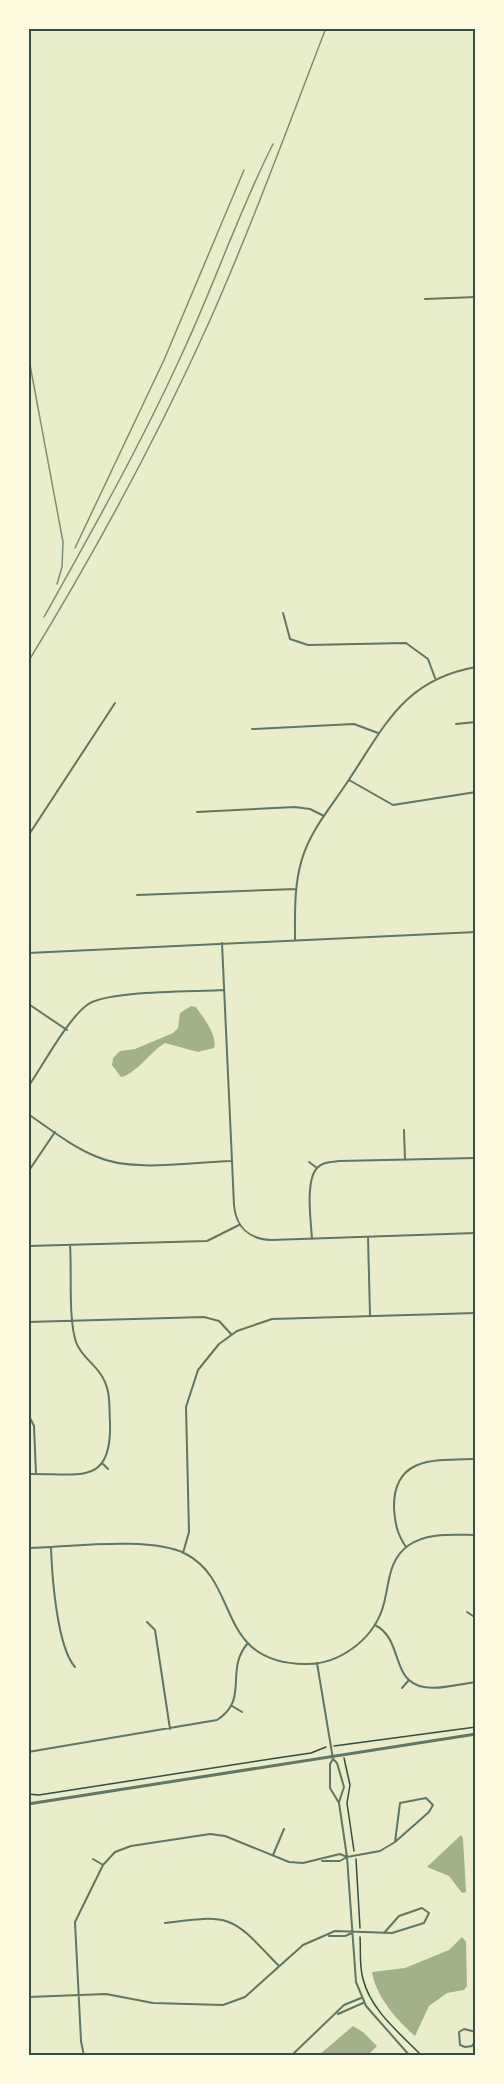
<svg xmlns="http://www.w3.org/2000/svg" width="504" height="2084" font-family="Mulish,sans-serif">
  <style>
    .water { fill: #a3b18a }
    .lines { fill: none; stroke-linecap: round; stroke-linejoin: round }
    .path { stroke: #344e41; stroke-width: 1.5 }
    .minor { stroke: #617663; stroke-width: 2 }
    .tertiary { stroke: #617663; stroke-width: 3 }
    .secondary { stroke: #344e41; stroke-width: 3 }
    .rail { stroke: #7c8e77; stroke-width: 1.5 }
    .neatline { fill: none; stroke: #344e41; stroke-width: 2 }
  </style>
  <rect width="100%" height="100%" fill="#e9edc9"/>
  <path class="water" d="M191,1006L196,1007C203,1017 218,1036 214,1048L198,1052L165,1043C151,1051 135,1075 121,1077L112,1065L113,1058L120,1051L135,1049L173,1033L178,1028L180,1013Z
    M461,1835L463,1838L466,1892L462,1893L449,1876L427,1867Z
    M462,1937L466,1942L467,1986L464,1990L447,1993L429,2006L415,2036C397,2020 376,1997 372,1972L405,1968L449,1950Z
    M353,2026L363,2032L377,2046L368,2055H319Z"/>
  <g class="lines">
    <path class="path" d="M334,1746L476,1727
      M344,1758L350,1785L347,1803L354,1851
      M28,1794L39,1795L277,1758L311,1753L326,1747
      M356,1859L360,1928
      M360,1937C361,1951 359,1965 363,1979C371,2011 400,2033 422,2056"/>
    <path class="minor" d="M425,299L476,297
      M283,613L290,639L308,645L406,643L428,659L435,678
      M456,724L476,722
      M252,729L354,724L378,733
      M349,780L393,805L476,792
      M197,812L295,807L310,809L324,816
      M28,836L115,703
      M137,895L296,889
      M295,940C295,912 294,885 302,859C311,829 332,806 348,781C385,726 403,680 476,667
      M222,943L234,1205C236,1227 249,1239 271,1240L476,1233
      M28,953L476,932
      M30,1005L67,1030
      M28,1087C43,1065 67,1020 87,1005C107,990 195,992 224,990
      M28,1114C50,1129 71,1146 95,1156C132,1173 190,1162 231,1161
      M404,1130L405,1160
      M309,1162L317,1168
      M28,1172L55,1132
      M368,1237L370,1315
      M312,1239C311,1222 305,1181 317,1168C322,1162 331,1162 339,1161L476,1158
      M28,1246L207,1241L239,1225
      M28,1322L204,1317L219,1321L231,1334
      M28,1414L34,1426L36,1474
      M103,1464L108,1469
      M28,1474C78,1473 112,1487 110,1423C109,1408 111,1392 103,1378C96,1364 81,1357 76,1342C68,1318 72,1271 70,1245
      M406,1547C397,1534 395,1523 394,1508C393,1455 437,1460 476,1459
      M28,1548C70,1547 151,1536 186,1554C241,1583 215,1663 305,1664C338,1665 371,1641 382,1610C390,1587 386,1561 409,1545C428,1532 454,1535 476,1535
      M51,1548C52,1576 57,1647 75,1667
      M183,1553L189,1532L186,1407L198,1370L219,1344L237,1331L272,1319L476,1313
      M467,1612L476,1618
      M147,1622L155,1630L170,1729
      M375,1625C404,1640 390,1681 424,1687C440,1690 459,1684 476,1682
      M317,1663L333,1759L337,1763L344,1787L339,1802
      M402,1688L409,1680
      M232,1706L242,1712
      M28,1752L217,1720C250,1699 224,1670 248,1643
      M333,1759L330,1764V1788L339,1803L347,1857L356,1982L366,2006L410,2056
      M426,1798L433,1805L429,1812L395,1842L400,1803Z
      M273,1855L284,1829
      M93,1859L103,1865
      M322,1861H340L347,1857
      M165,1923C233,1914 231,1916 278,1965
      M329,1936H345L352,1933
      M28,1997L106,1994L153,2003L223,2005L245,1997L303,1945L335,1931L392,1933L424,1923L429,1913L422,1908L399,1916L384,1933
      M338,2014L363,2003
      M476,2032L464,2029L459,2032L460,2045L465,2047L472,2046L476,2040
      M84,2056L81,2041L75,1922L103,1865L115,1852L131,1846L210,1834L225,1836L289,1862L303,1863L340,1854L347,1857L380,1851L395,1842
      M291,2056L344,2005L361,1998"/>
    <path class="tertiary" d="M28,1804L476,1734"/>
    <path class="secondary" d="M475,28L476,40"/>
    <path class="rail" d="M28,354L63,542L62,567L57,584
      M75,548L164,360L244,170
      M44,617C92,531 140,446 181,356C214,286 238,213 273,144
      M28,662C94,554 154,444 206,329C250,231 287,129 326,28"/>
  </g>
  <rect width="504" height="2084" fill="none" stroke="#fefae0" stroke-width="60"/>
  <rect x="30" y="30" width="444" height="2024" class="neatline"/>
</svg>
